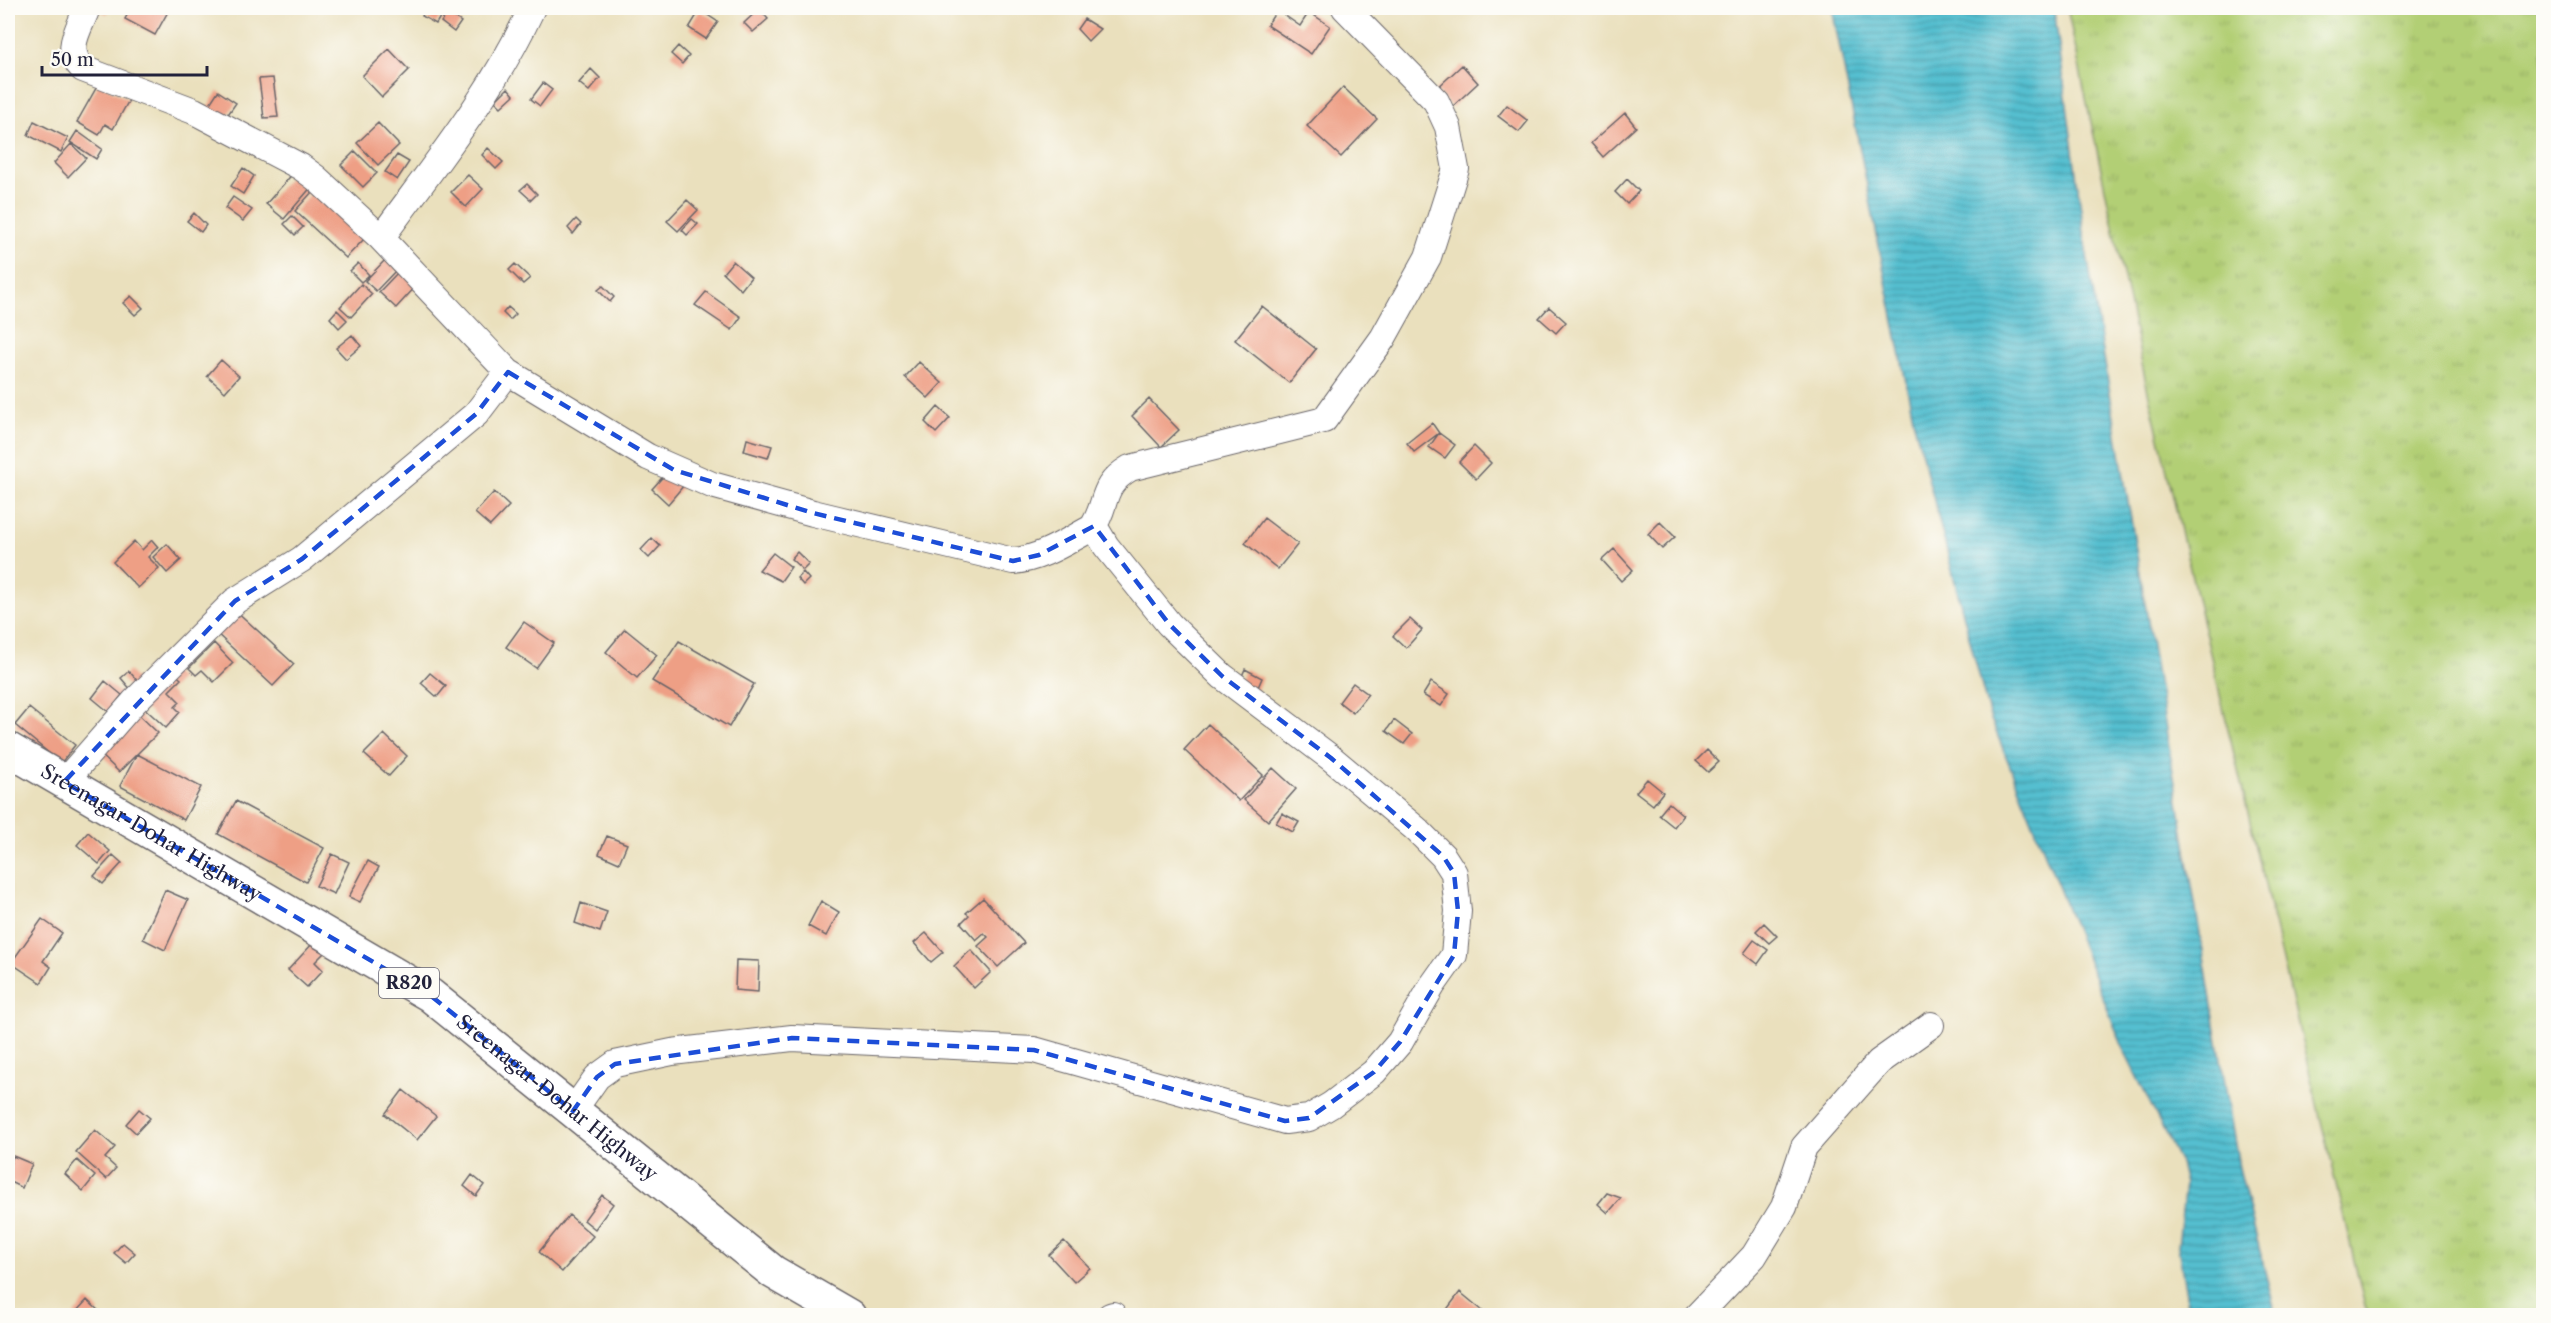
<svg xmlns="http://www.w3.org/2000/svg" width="2551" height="1323" font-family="'Libre Caslon Text',serif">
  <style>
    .grass { fill: url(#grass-tufts); stroke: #6a7858; stroke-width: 1.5 }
    .water { fill: url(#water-rules); stroke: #3c7086; stroke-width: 1.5 }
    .building { fill: #ee9f85 }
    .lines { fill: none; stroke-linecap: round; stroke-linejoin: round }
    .street-casing { stroke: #686468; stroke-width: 28 }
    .primary-casing { stroke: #686468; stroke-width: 36 }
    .street { stroke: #fff; stroke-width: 26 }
    .primary { stroke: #fff; stroke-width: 33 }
    .marked { fill: none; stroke: #1d4ed8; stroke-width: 4.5; stroke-dasharray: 12 8; stroke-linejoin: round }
    .labels { text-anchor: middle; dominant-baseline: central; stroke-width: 5; stroke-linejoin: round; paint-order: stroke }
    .shield { fill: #fdfcf7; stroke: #646373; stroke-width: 1.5 }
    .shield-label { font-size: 18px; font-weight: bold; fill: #22223b }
    .street-label { font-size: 20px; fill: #22223b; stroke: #fdfcf7 }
  </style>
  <defs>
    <pattern id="grass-tufts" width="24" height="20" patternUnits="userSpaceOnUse" patternTransform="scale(1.5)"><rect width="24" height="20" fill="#b2cf75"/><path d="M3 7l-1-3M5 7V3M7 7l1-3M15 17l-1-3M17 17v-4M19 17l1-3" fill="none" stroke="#99b166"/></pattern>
    <pattern id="water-rules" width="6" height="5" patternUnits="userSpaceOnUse" patternTransform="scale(1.5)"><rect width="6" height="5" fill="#55bfd0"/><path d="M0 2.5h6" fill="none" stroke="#469baa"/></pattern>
  </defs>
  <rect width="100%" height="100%" fill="#fdfcf7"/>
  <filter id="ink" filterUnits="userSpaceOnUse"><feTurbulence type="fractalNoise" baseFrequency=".0167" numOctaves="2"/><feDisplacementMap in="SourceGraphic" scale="12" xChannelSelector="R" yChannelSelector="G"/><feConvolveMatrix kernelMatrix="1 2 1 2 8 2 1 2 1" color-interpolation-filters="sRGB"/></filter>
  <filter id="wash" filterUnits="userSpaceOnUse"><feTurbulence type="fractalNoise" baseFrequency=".008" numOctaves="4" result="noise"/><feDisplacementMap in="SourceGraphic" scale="24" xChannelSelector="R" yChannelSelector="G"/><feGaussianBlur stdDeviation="1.35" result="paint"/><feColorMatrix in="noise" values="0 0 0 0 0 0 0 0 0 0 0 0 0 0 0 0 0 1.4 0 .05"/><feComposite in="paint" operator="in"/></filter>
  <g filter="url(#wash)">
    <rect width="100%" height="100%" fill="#eae0bd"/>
    <path class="grass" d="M2067,8H2543V1315H2367L2146,383Z"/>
    <path class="water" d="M1832,8H2054L2087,255L2239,1168L2276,1315H2193L2188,1306L2178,1247L2185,1184L2180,1163L2126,1055L1989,714L1914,423Z"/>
    <g id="blocks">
      <path class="building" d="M95,8H110L107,14Z
        M131,8H170L155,35L125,19Z
        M426,8H434L443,12L436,24L422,16Z
        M759,9L768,19L753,32L744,23Z
        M700,10L718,22L706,39L689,28Z
        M1277,10L1300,26L1309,12L1330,26L1311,54L1267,25Z
        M448,13L461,22L454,32L441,22Z
        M1084,19L1100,29L1088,41L1077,29Z
        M678,46L689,56L682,64L671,54Z
        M389,49L409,70L382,97L362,76Z
        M1462,65L1478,83L1452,107L1435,90Z
        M591,69L600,78L589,91L579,83Z
        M273,78L278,117L264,118L259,79Z
        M99,83L129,100L113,129L105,124L99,135L77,122Z
        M543,83L552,90L540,106L531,99Z
        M1343,87L1377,119L1341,157L1307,126Z
        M508,88L514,95L501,107L495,101Z
        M218,91L236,103L222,123L205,111Z
        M1507,105L1528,121L1519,132L1498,116Z
        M1625,113L1636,127L1603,157L1591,143Z
        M34,121L68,138L61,152L28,135Z
        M378,123L399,145L378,165L357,143Z
        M77,131L102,149L96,159L70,142Z
        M71,144L86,158L68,177L54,163Z
        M488,148L503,162L496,169L482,155Z
        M355,151L377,173L363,187L341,165Z
        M397,155L409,162L397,180L385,172Z
        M243,168L254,176L243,194L231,186Z
        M296,170L313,185L284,219L266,204Z
        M468,175L483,189L466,207L451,192Z
        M1627,179L1639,191L1627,204L1615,192Z
        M527,184L537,194L531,200L520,190Z
        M313,191L364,239L346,258L295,211Z
        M233,197L252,210L243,221L225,208Z
        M687,200L698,210L678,231L667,221Z
        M194,213L206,225L201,232L187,221Z
        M292,216L303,227L295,235L284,224Z
        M576,219L581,224L573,234L568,228Z
        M692,219L698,224L687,235L682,230Z
        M386,259L397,269L376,291L365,281Z
        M733,261L751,277L741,290L723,273Z
        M358,263L369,275L361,282L350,271Z
        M515,264L530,278L523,284L509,270Z
        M401,269L417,285L396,308L379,292Z
        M361,284L372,294L351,317L340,307Z
        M603,286L614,297L610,302L598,290Z
        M706,292L741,317L732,330L695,305Z
        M131,296L143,308L135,315L123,303Z
        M1262,306L1316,349L1289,383L1235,340Z
        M508,307L516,314L510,320L503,313Z
        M1549,307L1566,322L1556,333L1539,318Z
        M337,310L347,320L339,328L330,318Z
        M352,335L361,346L346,359L336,348Z
        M221,360L239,376L225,392L207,376Z
        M919,362L942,383L928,398L905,377Z
        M1149,399L1179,430L1161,447L1132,416Z
        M938,407L950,418L936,433L925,422Z
        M1432,423L1439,433L1414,452L1407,443Z
        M1439,433L1455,445L1445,458L1429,447Z
        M747,439L772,446L768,458L744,451Z
        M1474,446L1491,463L1476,479L1459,462Z
        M668,471L684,485L668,504L652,489Z
        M494,492L509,506L490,526L475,513Z
        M1264,518L1298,544L1278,569L1245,543Z
        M1660,522L1675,537L1662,549L1648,534Z
        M652,538L660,546L649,558L641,550Z
        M152,540L158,547L148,557L159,568L138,588L113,562L134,541L142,550Z
        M167,544L181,560L167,573L153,557Z
        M1614,549L1633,570L1621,581L1602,560Z
        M797,552L809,564L803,570L791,559Z
        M773,553L791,567L781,581L759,570Z
        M803,572L809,579L803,585L797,578Z
        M233,608L294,664L273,686L213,630Z
        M1410,619L1422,630L1406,648L1393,636Z
        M524,622L554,643L536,668L506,647Z
        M625,629L657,655L637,678L606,652Z
        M679,641L754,684L729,727L652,681Z
        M214,643L233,663L214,682L202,670L196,675L189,668Z
        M1245,669L1262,678L1256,692L1239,683Z
        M129,671L140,684L132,691L121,678Z
        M172,671L181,679L169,691L180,702L175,707L180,712L166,728L140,704Z
        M430,673L446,686L437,697L421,683Z
        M105,681L122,695L109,712L92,698Z
        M1431,682L1449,694L1441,706L1423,695Z
        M1353,683L1368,694L1353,713L1339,702Z
        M29,708L75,745L61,763L15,725Z
        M135,711L158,733L137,754L201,787L184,820L120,786L137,754L119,772L96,750Z
        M1394,720L1412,734L1404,744L1386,731Z
        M1208,724L1263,775L1239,801L1184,750Z
        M384,734L407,756L389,776L364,754Z
        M1707,750L1719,762L1708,772L1696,761Z
        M1273,768L1296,789L1268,821L1244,800Z
        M1647,779L1663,792L1653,805L1636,792Z
        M236,801L324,848L306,882L218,834Z
        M1669,803L1683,815L1674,827L1659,815Z
        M1282,813L1299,822L1293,832L1276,823Z
        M88,832L110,851L99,864L77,845Z
        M607,836L627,844L619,863L599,854Z
        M332,854L349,862L334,894L316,886Z
        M113,855L122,863L103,884L94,876Z
        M368,861L379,867L360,902L349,897Z
        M165,890L188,900L165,950L143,939Z
        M983,898L1024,943L998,967L978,946L988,937L984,933L976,940L961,923L969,915L966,913Z
        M821,901L839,912L826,936L808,926Z
        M581,903L607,912L600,932L575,923Z
        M42,919L62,933L43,961L51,967L41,983L11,963Z
        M1764,923L1777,936L1769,943L1756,931Z
        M926,933L943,952L931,962L914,943Z
        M1754,940L1768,950L1758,964L1744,953Z
        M314,942L325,952L315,962L323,970L307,987L288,970Z
        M971,950L991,972L974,988L954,966Z
        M736,960L759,961L758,992L735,990Z
        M403,1090L436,1116L417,1140L385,1114Z
        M139,1109L150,1118L136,1133L126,1124Z
        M95,1130L115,1147L105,1158L116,1168L106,1179L76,1152Z
        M13,1156L32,1164L22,1188L8,1181V1169Z
        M77,1160L95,1176L83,1191L65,1174Z
        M472,1175L484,1185L476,1196L464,1186Z
        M1607,1193L1621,1198L1608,1213L1598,1204Z
        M602,1195L613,1204L595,1229L584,1220Z
        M569,1215L593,1236L562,1272L539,1252Z
        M1064,1241L1090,1268L1074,1282L1049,1255Z
        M123,1243L135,1253L126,1263L114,1253Z
        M1460,1292L1489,1316H1442Z
        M87,1300L99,1311L95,1316H76L74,1314Z"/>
    </g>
  </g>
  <g filter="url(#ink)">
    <use href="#blocks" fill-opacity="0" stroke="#686468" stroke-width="1.5"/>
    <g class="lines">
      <g class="street-casing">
        <path id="street" d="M381,238C435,164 494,91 532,8
          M508,372L648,457L712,485L813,513L1013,561C1041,559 1067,541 1092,528C1109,504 1098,487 1130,468L1324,420L1383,338L1428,257L1456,169L1448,127L1436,101L1345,8
          M64,782L134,702L235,601L302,559L476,414L508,372L381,238L316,178L301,167L194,111L83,69C63,49 79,30 87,8
          M573,1111L597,1077L615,1064L672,1052L792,1038L1034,1050L1285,1121L1309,1118L1331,1105L1374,1072L1400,1042L1432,986L1454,955L1458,911L1454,873L1443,856L1416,829L1331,758L1222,676L1169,624L1106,546L1094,526
          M1110,1316L1113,1315
          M1697,1316L1754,1256L1784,1207L1804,1147L1879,1062L1931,1025"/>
      </g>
      <g class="primary-casing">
        <g id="primary">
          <path id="s1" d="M8,749L430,995L773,1272L849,1316"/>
        </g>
      </g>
      <use href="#street" class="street"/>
      <use href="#primary" class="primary"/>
    </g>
  </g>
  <path class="marked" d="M508,372L674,470L813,513L1013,561L1039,555L1094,526L1169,624L1222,676L1331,758L1443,856L1454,873L1458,911L1454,955L1400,1042L1374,1072L1309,1118L1285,1121L1034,1050L792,1038L615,1064L597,1077L573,1111L430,995L64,782L235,601L302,559L476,414Z"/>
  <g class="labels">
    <rect class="shield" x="379" y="968" width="60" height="30" rx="4.5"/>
    <g class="shield-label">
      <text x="409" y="983">R820</text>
    </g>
    <g class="street-label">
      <text stroke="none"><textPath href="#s1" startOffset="166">Sreenagar-Dohar Highway</textPath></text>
      <text stroke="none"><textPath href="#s1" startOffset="652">Sreenagar-Dohar Highway</textPath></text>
    </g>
  </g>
  <rect width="2551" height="1323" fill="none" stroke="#fdfcf7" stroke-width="30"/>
  <path d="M42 66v9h165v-9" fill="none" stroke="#22223b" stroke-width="3"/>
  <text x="51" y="66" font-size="18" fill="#22223b" stroke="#fdfcf7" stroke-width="4.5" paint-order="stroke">50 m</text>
</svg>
